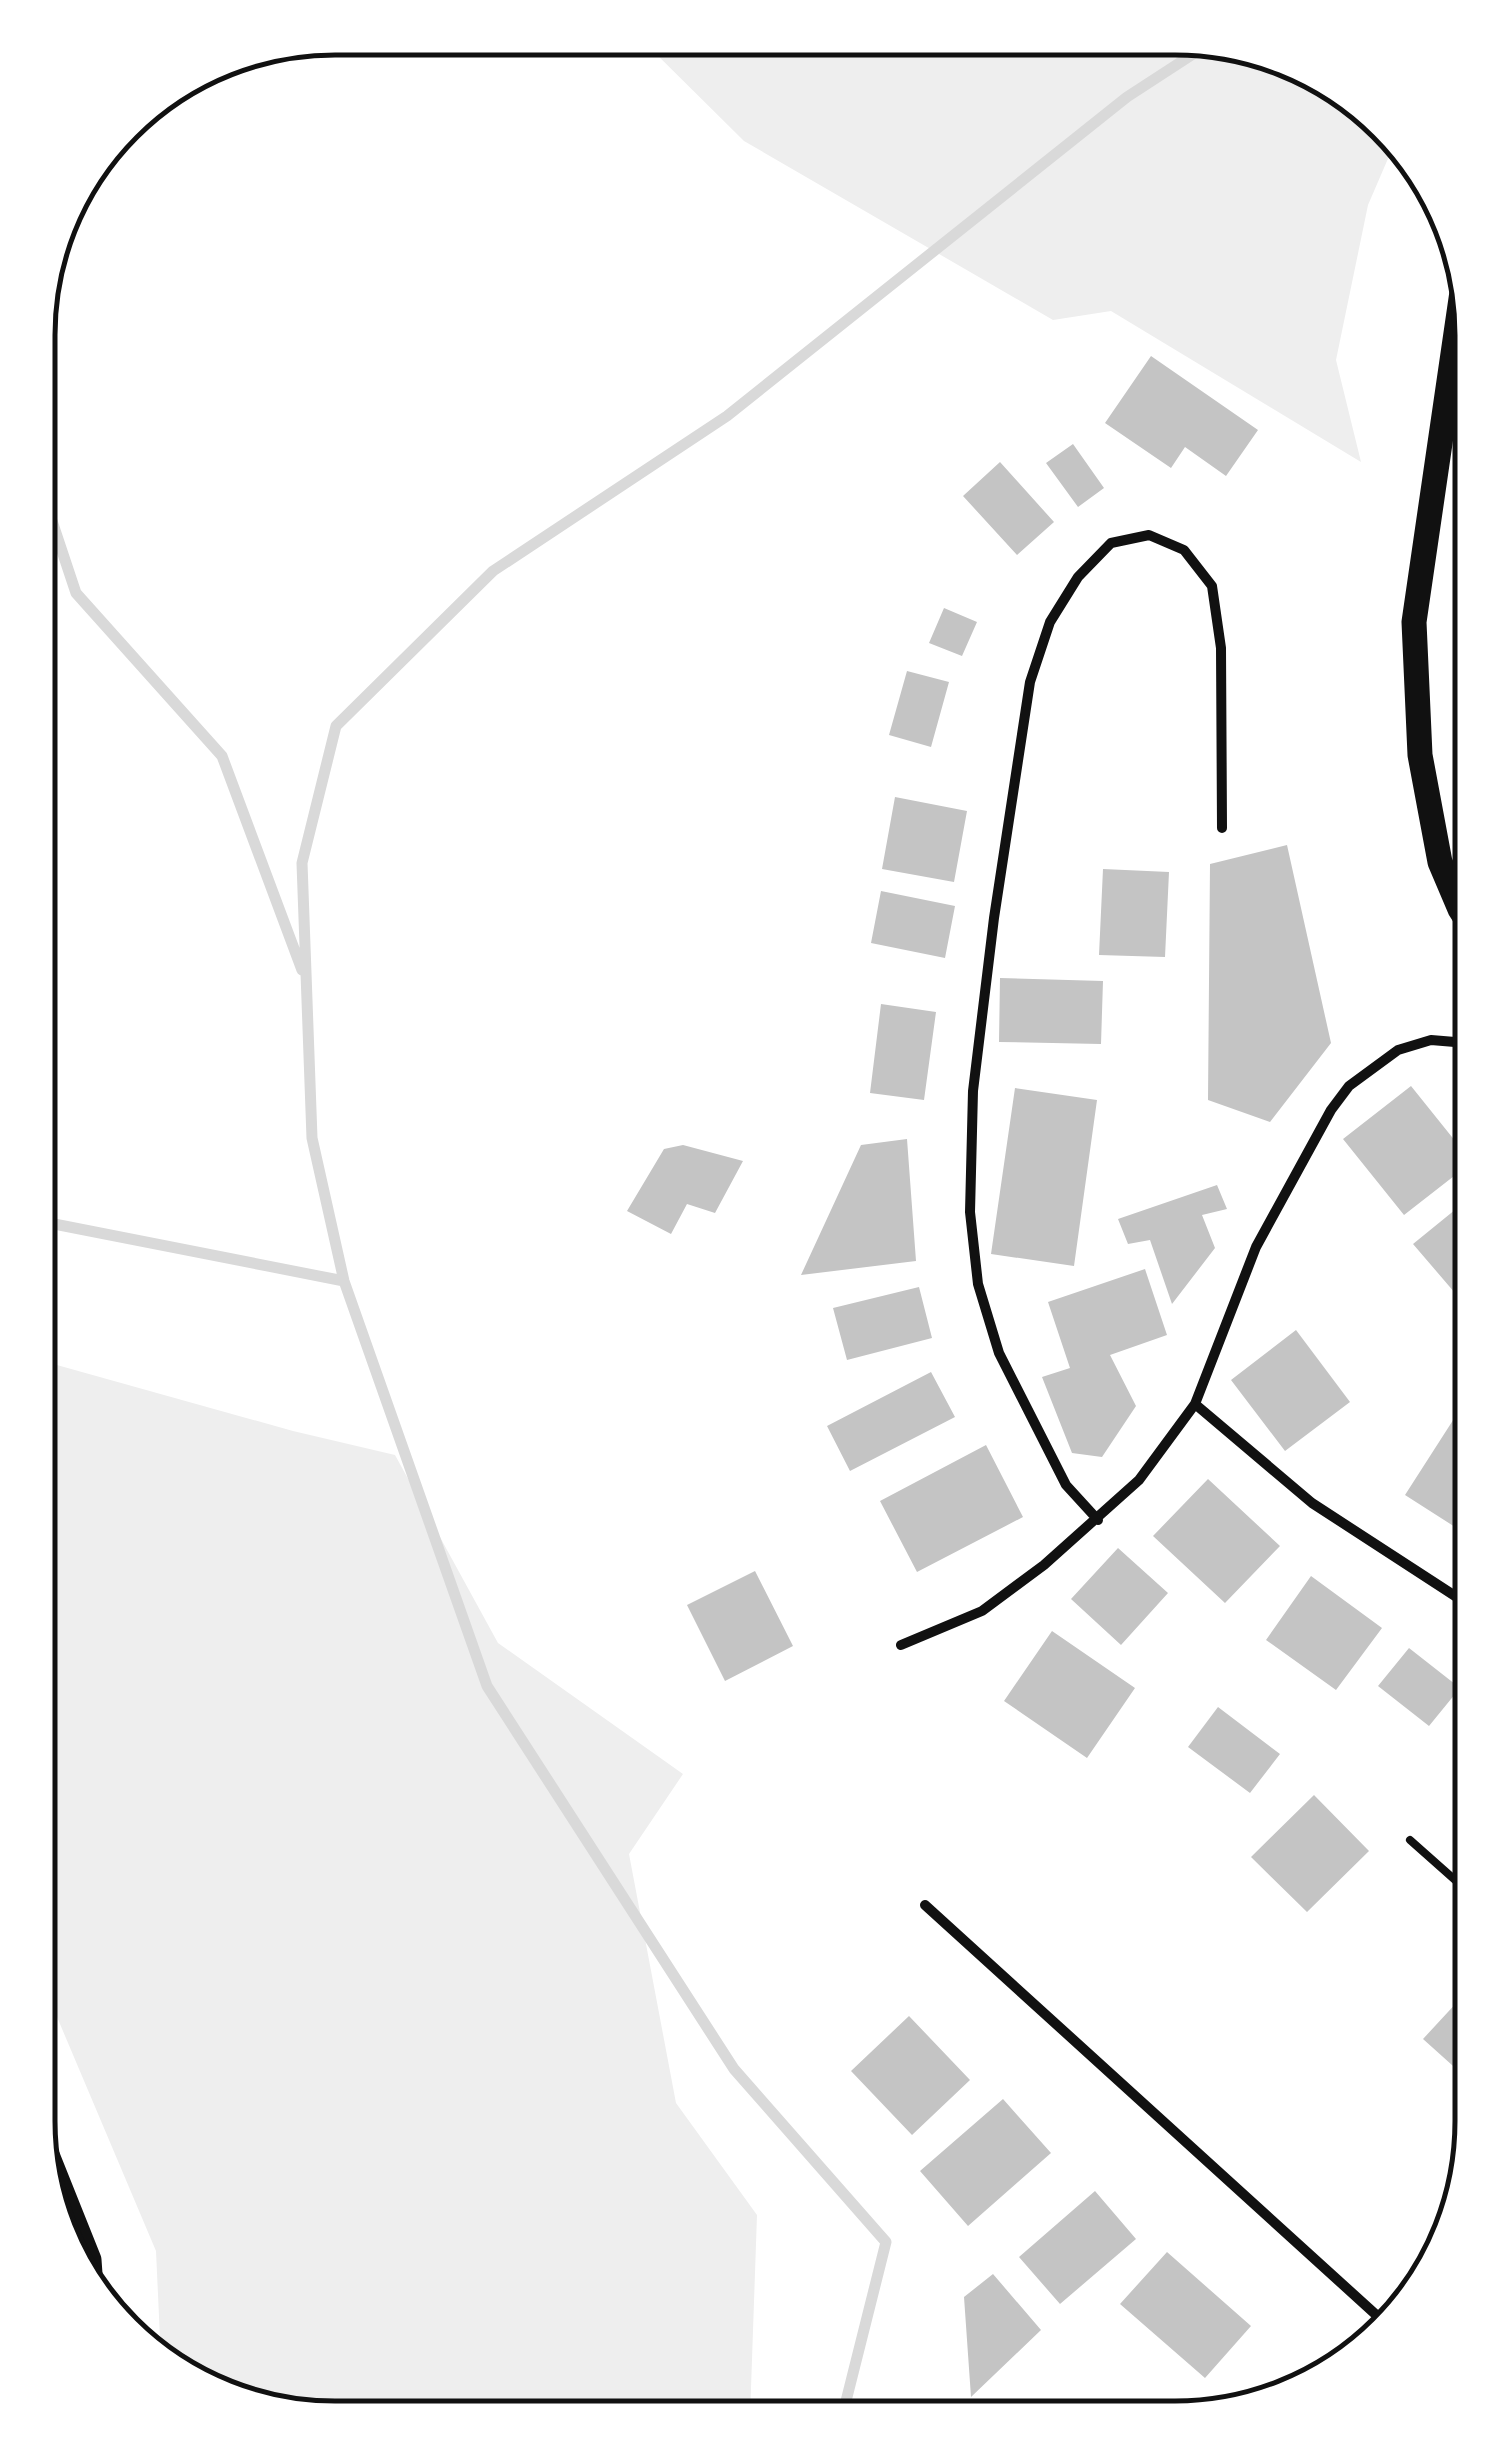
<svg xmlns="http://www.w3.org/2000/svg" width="1510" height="2456" font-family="Barlow,sans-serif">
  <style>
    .green { fill: #eee }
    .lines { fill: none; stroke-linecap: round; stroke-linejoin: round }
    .stream { stroke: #d9d9d9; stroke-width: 11 }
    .building { fill: #c4c4c4 }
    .service { stroke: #111; stroke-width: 8 }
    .minor { stroke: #111; stroke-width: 10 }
    .primary { stroke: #111; stroke-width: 25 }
    .rim { fill: none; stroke: #111; stroke-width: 5 }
  </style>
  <rect width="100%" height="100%" fill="#fff"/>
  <path class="green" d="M641,39L1232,43L1357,99L1393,147L1368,205L1336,360L1361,462L1111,311L1053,320L744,141Z
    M39,1360L293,1431L395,1455L498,1643L683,1774L629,1854L676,2103L757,2215L750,2417L296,2416L161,2360L156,2251L38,1972Z"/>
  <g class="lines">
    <path class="stream" d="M40,485L76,593L222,756L302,970
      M39,1221L344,1281
      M842,2417L886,2242L734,2069L487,1686L344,1281L312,1138L302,863L336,726L493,571L727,416L1127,97L1210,43"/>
  </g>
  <path class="building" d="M1151,356L1258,430L1226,476L1185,447L1171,468L1105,423Z
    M1073,444L1104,488L1078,507L1046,463Z
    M1000,462L1054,522L1017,555L963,496Z
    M944,608L977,622L962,656L929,643Z
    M907,671L949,682L931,747L889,735Z
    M895,797L967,811L954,882L882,869Z
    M1287,845L1331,1043L1270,1122L1208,1100L1210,864Z
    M1103,869L1169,872L1165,957L1099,955Z
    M881,891L955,906L945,958L871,943Z
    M1000,978L1103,981L1101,1044L999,1042Z
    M881,1004L936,1012L924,1100L870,1093Z
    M1411,1086L1472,1162L1404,1215L1343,1139Z
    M1015,1088L1097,1100L1074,1266L991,1254Z
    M907,1139L916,1261L801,1275L861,1145Z
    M683,1145L743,1161L715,1213L687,1204L671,1234L627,1211L664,1149Z
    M1217,1185L1227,1209L1202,1215L1215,1248L1172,1304L1150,1240L1128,1244L1118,1219Z
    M1472,1196V1279L1455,1293L1413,1244Z
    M1145,1269L1167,1335L1110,1355L1136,1406L1102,1457L1072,1453L1042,1377L1070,1368L1048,1302Z
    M919,1287L932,1338L847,1360L833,1308Z
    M1296,1330L1350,1402L1285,1451L1231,1380Z
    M931,1372L955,1417L850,1471L827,1426Z
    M1457,1414L1472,1424V1525L1466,1534L1405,1495Z
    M986,1445L1023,1517L917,1572L880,1501Z
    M1208,1479L1280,1546L1225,1603L1153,1536Z
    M1118,1548L1168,1593L1121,1645L1071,1599Z
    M755,1571L793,1646L725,1681L687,1605Z
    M1311,1576L1382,1628L1336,1690L1266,1640Z
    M1052,1631L1135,1688L1087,1758L1004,1701Z
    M1409,1648L1460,1688L1429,1726L1378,1686Z
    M1218,1707L1280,1754L1250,1793L1188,1747Z
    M1314,1795L1369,1851L1307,1912L1251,1857Z
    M1472,1986V2083L1423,2039Z
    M909,2016L970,2080L912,2135L851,2071Z
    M1003,2099L1051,2153L968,2226L920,2171Z
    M1095,2191L1136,2239L1060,2304L1019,2257Z
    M1167,2252L1251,2326L1205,2378L1120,2304Z
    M993,2274L1041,2330L971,2397L964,2297Z"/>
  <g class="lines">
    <path class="service" d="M1410,1840L1472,1895"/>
    <path class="minor" d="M1472,849L1464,791L1472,740
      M1195,1404L1312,1503L1472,1607
      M1098,1520L1066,1485L999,1353L978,1284L970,1212L973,1091L994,918L1030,682L1050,622L1078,577L1111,543L1149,535L1184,550L1212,586L1221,648L1222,828
      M901,1645L982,1611L1044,1565L1139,1480L1195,1404L1256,1247L1331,1110L1349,1086L1398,1050L1431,1040L1455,1042L1472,1053
      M925,1905L1384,2322"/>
    <path class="primary" d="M1463,285L1414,622L1420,755L1440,862L1460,909L1472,928
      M41,2140L89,2260L90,2274"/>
  </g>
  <path d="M0 0H1510V2456H0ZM335 55H1175A280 280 0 0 1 1455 335V2121A280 280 0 0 1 1175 2401H335A280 280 0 0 1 55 2121V335A280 280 0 0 1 335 55Z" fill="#fff" fill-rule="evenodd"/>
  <path class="rim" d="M335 55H1175A280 280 0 0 1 1455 335V2121A280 280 0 0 1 1175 2401H335A280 280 0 0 1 55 2121V335A280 280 0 0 1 335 55Z"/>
</svg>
